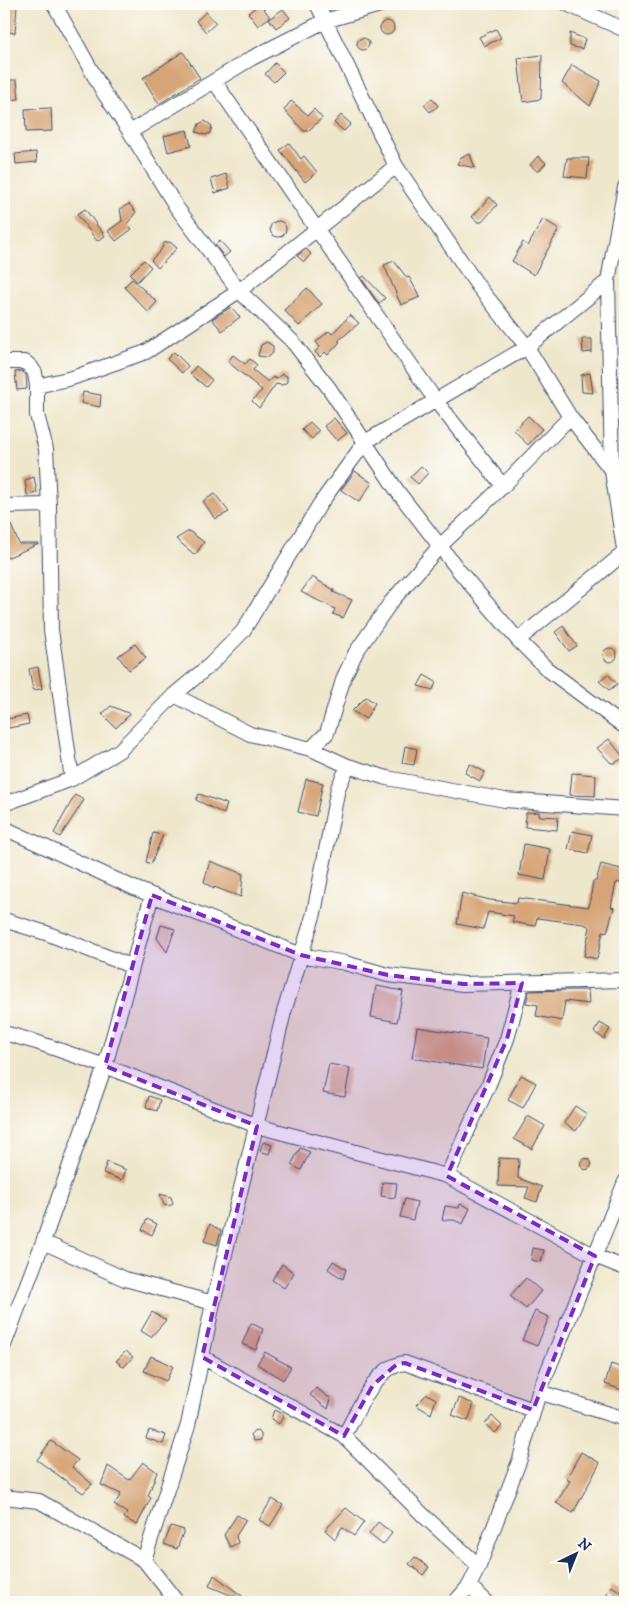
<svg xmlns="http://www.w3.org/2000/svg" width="629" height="1606" font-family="'IM FELL DW Pica',serif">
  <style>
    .building { fill: #d6a477 }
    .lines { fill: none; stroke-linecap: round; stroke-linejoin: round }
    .minor-casing { stroke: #3b4b6e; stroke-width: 16 }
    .minor { stroke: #fff; stroke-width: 14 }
    .marked { fill: #7b2cbf; fill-opacity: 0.2; stroke: #7b2cbf; stroke-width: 4; stroke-dasharray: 10 6; stroke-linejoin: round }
  </style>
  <rect width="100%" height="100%" fill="#fdfcf7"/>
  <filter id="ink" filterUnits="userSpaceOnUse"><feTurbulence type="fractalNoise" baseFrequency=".02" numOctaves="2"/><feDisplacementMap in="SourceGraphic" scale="10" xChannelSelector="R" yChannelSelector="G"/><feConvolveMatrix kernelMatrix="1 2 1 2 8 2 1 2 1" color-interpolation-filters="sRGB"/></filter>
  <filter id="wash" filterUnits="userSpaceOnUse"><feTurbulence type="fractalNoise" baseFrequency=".0096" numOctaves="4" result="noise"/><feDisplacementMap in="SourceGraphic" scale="20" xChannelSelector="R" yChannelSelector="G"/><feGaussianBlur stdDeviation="1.12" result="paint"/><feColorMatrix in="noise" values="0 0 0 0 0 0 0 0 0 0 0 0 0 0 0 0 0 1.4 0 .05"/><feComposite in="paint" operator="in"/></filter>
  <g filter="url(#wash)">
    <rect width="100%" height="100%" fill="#efe7cc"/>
    <g id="blocks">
      <path class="building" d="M260,4L270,17L258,26L248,13Z
        M4,5L17,6L15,33L4,32Z
        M283,9L290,18L276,28L269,19Z
        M206,12L216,23L206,32L196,21Z
        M380 28a7 7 0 1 1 14 0a7 7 0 1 1-14 0Z
        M496,29L501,38L484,46L479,37Z
        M570,33L585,39L582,49L570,46Z
        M357 44a6 6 0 1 1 12 0a6 6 0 1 1-12 0Z
        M183,52L200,78L159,104L143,78Z
        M542,55L541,99L523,102L518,58Z
        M275,63L284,72L274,82L265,74Z
        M572,65L601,81L590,106L562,83Z
        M4,80H17L19,99L4,100Z
        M432,98L438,106L430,112L424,105Z
        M291,101L308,115L314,109L322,118L308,131H304L284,110Z
        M51,108L52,131L26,132L25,109Z
        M341,115L351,124L344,131L334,123Z
        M205,121L212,126L210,133L206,135L196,132L199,124Z
        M187,130L191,146L168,152L164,136Z
        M289,143L301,159L304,156L317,172L305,182L280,150Z
        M36,152L37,162L16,164L15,154Z
        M470,154L475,168L457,164L461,157Z
        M538,156L546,163L538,172L530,165Z
        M567,158H589L587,178L564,176Z
        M226,174L230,188L215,193L211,179Z
        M490,197L497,205L482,222H478L472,217Z
        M129,204L136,212L127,224L132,229L116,241L108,231L122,221L120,209Z
        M85,209L105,236L97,241L77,214Z
        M543,219L559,229L534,275L512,261L523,242L528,246Z
        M270 229a8 8 0 1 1 16 0a8 8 0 1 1-16 0Z
        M220,241L230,252L224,257L215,245Z
        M170,242L177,248L158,268L151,260L161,250L164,243Z
        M306,249L311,254L304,262L297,256Z
        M144,260L151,267L137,282L130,274Z
        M394,261L407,278L409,277L420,297L401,305L384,265Z
        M364,276L385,298L379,304L361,278Z
        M132,279L157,302L148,312L124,287Z
        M307,288L322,304L299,326L284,310Z
        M231,307L240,317L222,331L212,319Z
        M350,315L359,323L338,341L340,342L328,355L325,352L320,357L315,352L320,347L316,342L329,331L332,334Z
        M582,339H592V352L583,353Z
        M267,342L273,346V353L268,357L258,356L261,345Z
        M174,352L188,366L182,373L167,359Z
        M233,355L245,364L250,359L257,365L253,370L268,382L273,377L276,379L282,374L287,376V382L282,385L276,384L259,408L252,401L262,390L228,362Z
        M196,366L212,380L206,387L190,374Z
        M22,371L26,375L27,389L17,390L15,372Z
        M590,373L593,393L582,392L581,375Z
        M83,392L101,395L100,407L81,403Z
        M528,416L542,429L528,445L514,430Z
        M334,418L347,433L337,441L324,426Z
        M310,422L319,431L312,439L302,430Z
        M421,466L428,473L418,484L410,477Z
        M355,471L372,483L359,502L341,490Z
        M34,477L37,493L27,495L25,480Z
        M215,494L229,512L215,519L203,501Z
        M11,525L19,544H39L4,559V528Z
        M189,531L204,542L195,555L176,539Z
        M312,577L334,590L333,592L352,600L343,618L333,614L335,609L301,592Z
        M563,626L577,646L569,651L555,632Z
        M135,644L146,658L129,670L118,656Z
        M603 655a7 7 0 1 1 14 0a7 7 0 1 1-14 0Z
        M38,667L42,689L33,690L29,669Z
        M608,674L617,684L609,690L599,681Z
        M424,675L436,682L433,690L418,686Z
        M366,697L375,703L366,719L352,711Z
        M111,706L130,714L116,728L102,714Z
        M27,715L29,724L9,728L7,719Z
        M609,739L624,758L614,763H611L597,748Z
        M405,746L417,749L414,765L402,763Z
        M470,764L485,772L480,781L465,773Z
        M572,773L596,775L595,796L570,795Z
        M306,779L323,783L316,816L298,812Z
        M199,794L227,804L224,814L196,800Z
        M75,795L84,800L60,837L54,833Z
        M539,812V816L558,817L557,830L525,827L526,813Z
        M572,831L592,835L588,853L568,849Z
        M153,833L163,835L151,864L146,862Z
        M524,844L550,849L545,880L519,875Z
        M210,861L243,874L241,897L214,887V889L204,882Z
        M601,864L625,870V882L616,883L611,907L614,908L607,932L603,931L597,959L584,956L590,927L584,924L537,918L535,926L512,922L514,916L488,912L483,929L457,924L462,893L490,900L517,903L518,898L589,907L593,881H596Z
        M161,925L175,929L167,952L157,938Z
        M376,986L403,991L397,1022L371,1017Z
        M569,990H588L589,1004L565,1001L562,1021L536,1016L538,1005L526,1003L529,991Z
        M600,1023L610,1029L604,1039L594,1032Z
        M417,1027L487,1038L482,1069L412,1058Z
        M329,1064L350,1068L345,1097L323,1093Z
        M521,1075L536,1083L523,1108L508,1100Z
        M149,1096L160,1100L157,1111L146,1107Z
        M575,1106L587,1114L576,1131L564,1123Z
        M528,1116L545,1126L532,1149L514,1139Z
        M263,1142L272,1145L269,1154L260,1151Z
        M300,1148L310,1152L301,1170L291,1165Z
        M499,1158L519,1159L518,1178L542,1187L537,1202L525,1198L529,1187L498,1186Z
        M580.5 1164a5.5 5.5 0 1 1 11 0a5.5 5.5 0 1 1-11 0Z
        M107,1162L126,1170L122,1180L103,1173Z
        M383,1182L397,1183L395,1198L381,1196Z
        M160,1194L171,1197L173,1204L169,1206L164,1205Z
        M405,1199L417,1202L413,1220L400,1217Z
        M460,1204L470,1208L463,1224L454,1220H442L445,1206L459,1208Z
        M147,1219L157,1224L152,1235L142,1230Z
        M210,1224L221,1231L217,1245L204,1241Z
        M533,1248L544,1250L541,1262L531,1260Z
        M333,1261L346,1269L343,1279L328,1269Z
        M282,1264L294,1273L284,1288L272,1280Z
        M526,1278L541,1291L526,1309L510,1296Z
        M535,1311L549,1317L537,1346L522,1340Z
        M152,1312L166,1320L151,1337L141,1331Z
        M251,1323L263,1329L256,1350L242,1344Z
        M126,1351L133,1357L124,1367L116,1361Z
        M265,1352L291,1367L283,1380L257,1364Z
        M151,1356L173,1366L166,1381L144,1371Z
        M611,1364L625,1369V1391L605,1384Z
        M316,1388L331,1399L328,1409L310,1395Z
        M427,1394L436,1399L431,1414L416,1405Z
        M459,1398L474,1404L468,1421L452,1415Z
        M274,1410L284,1415L279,1424L271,1419Z
        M492,1416L502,1426L495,1433L485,1424Z
        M149,1430L166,1435L163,1444L146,1438Z
        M258,1431L261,1434V1440L254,1441L251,1435L253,1432Z
        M51,1441L78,1460L72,1467L92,1484L83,1493L37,1460Z
        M581,1452L600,1463L573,1513L556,1503L570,1481L566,1479Z
        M143,1462L157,1472L148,1496L151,1498L137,1525L124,1518L127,1513L114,1505L121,1494L101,1485L108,1466L129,1480Z
        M272,1499L283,1505L270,1526L259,1520Z
        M346,1508L364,1522L354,1536L342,1527L335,1539L325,1530Z
        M237,1515L246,1520L236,1536L238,1543L230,1547L224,1535Z
        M378,1522L392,1533L383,1545L369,1534Z
        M171,1526L184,1530L177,1549L164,1544Z
        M415,1557L429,1567L423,1575L409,1564Z
        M214,1575L242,1596L240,1599L209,1586Z
        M611,1586L623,1593L618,1602L606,1595Z"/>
    </g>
  </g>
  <g filter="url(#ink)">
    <use href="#blocks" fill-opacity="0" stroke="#3b4b6e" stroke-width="1"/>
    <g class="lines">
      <g class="minor-casing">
        <path id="minor" d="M54,4L104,93L130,132
          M317,4L396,166
          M383,4L325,21L252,58L130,132L177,208L239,291L292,341L329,388L398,492L460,572L518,640L547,669L625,727
          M567,4L625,30
          M214,81L436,401L503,486
          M625,187L608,281L612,471L625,556
          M4,362H25L31,367L35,373L37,386V415L46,449L49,505L51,630L72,779
          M37,386L72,378L146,352L239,291L396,166L478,286L527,347L570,417L612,471
          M4,506L49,505
          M518,640L624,553
          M174,695L250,734L311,749L348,766L387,778L505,800L625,809
          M311,749L327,733L344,677L356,652L391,602L439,547L503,486L570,417
          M4,804L72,779L120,750L174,695L210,665L243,631L320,504L365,442L527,347L608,281
          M4,828L134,888L301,955L345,963L388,975L463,984L625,980
          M4,920L46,933L131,966
          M4,1033L36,1042L105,1066L257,1126L447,1176L595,1256L625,1268
          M447,1176L489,1084L507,1039L522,983
          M43,1242L125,1279L213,1303
          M4,1345L43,1242L105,1066L152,895
          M202,1357L344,1436L424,1516L479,1566
          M539,1392L625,1419
          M344,1436C358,1412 374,1366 405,1363L533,1410
          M4,1497L39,1501L144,1560L188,1425L213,1303L284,1012L314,913L338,788L348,766
          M144,1560L177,1602
          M469,1586L487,1602
          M455,1602L469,1586L479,1566L520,1459L539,1392L625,1182"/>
      </g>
      <use href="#minor" class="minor"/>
    </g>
  </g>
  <path class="marked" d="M152,895L301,955L388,975L463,984L522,983L507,1039L447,1176L595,1256L533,1410L405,1363L397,1364L373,1385L344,1436L202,1357L257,1126L105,1066Z"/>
  <rect width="629" height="1606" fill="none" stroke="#fdfcf7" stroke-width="20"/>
  <g transform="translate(576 1554) rotate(43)" stroke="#fdfcf7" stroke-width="4" paint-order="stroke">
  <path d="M0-4L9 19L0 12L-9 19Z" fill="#1b2f5e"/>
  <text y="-8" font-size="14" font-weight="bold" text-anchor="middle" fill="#1b2f5e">N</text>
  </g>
</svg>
